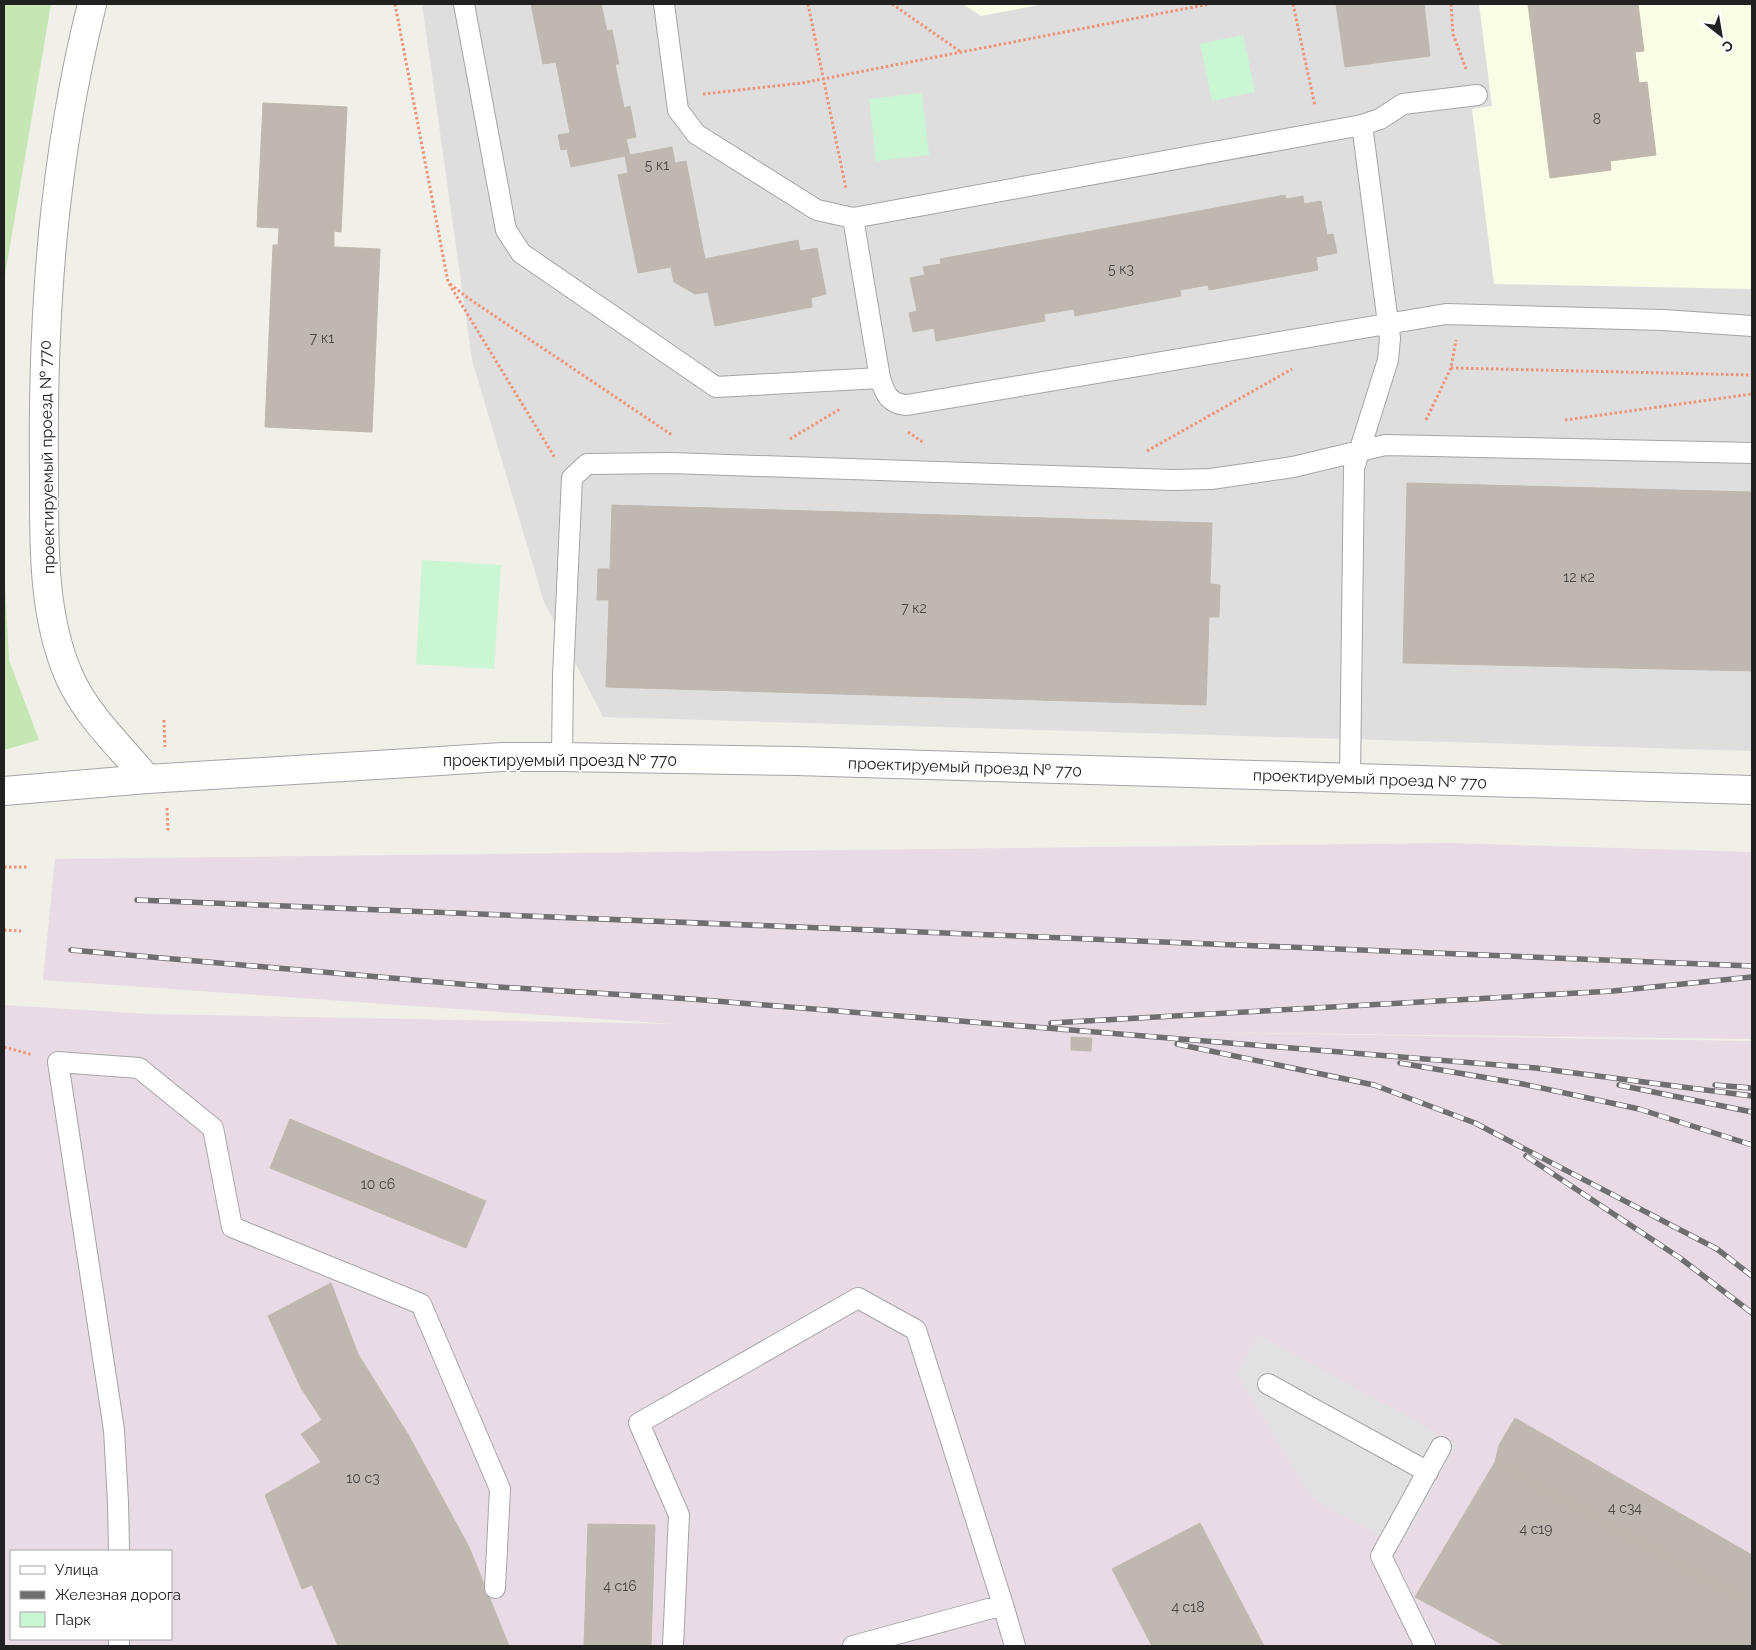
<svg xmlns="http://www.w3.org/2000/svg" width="1756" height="1650" font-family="Raleway,sans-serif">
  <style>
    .residential { fill: #dfdede }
    .industrial { fill: #e9dbe5; fill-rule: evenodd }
    .education { fill: #fafde5 }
    .grass { fill: #c6e6b3 }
    .park { fill: #caf6d3 }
    .parking { fill: #e1e1e1 }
    .building { fill: #beb8b1; stroke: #c1b8ac }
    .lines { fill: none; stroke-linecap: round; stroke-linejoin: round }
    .service-casing { stroke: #a5a5a5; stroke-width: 22 }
    .tertiary-casing { stroke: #a5a5a5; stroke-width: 30 }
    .path { stroke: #ef947a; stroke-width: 3; stroke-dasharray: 2.5 2.5; stroke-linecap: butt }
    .service { stroke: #fff; stroke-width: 20 }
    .tertiary { stroke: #fff; stroke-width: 28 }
    .rail-casing { stroke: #6f6f6f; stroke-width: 5.5 }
    .rail { stroke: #fff; stroke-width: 4; stroke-dasharray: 11; stroke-linecap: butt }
    .labels { text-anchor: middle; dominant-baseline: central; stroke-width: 4; stroke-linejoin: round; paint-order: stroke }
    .number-label { font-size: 14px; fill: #484745 }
    .street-label { font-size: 16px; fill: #212121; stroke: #fff }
  </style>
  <rect width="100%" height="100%" fill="#f0efe8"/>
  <path class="residential" d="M422,4H1752V751L603,717L544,602L472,360Z"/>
  <path class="industrial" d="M1449,843L1752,852V1039L1117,1031L1752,1041V1646H4V1005L150,1014L672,1024L43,980L55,859ZM11,1551H171V1639H11Z"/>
  <path class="education" d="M963,4H1044L981,16Z
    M1479,4H1752V289L1494,284L1472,109L1492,106Z"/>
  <path class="grass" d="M4,4H51L4,281Z
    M4,567L9,660L39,740L4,750Z"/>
  <path class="park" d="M1243,35L1255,92L1212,101L1200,44Z
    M922,93L929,155L876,161L869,99Z
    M422,560L501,565L494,669L416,664Z"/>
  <path class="parking" d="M1259,1335L1457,1444L1400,1547L1312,1498L1237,1374Z"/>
  <path class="building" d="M531,4H601L607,31L612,30L619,64H615L624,108L630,106L636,137L626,139L630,155L672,147L675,163L686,161L705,259L798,240L800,251L817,248L826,294L811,298L812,307L715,326L708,292L695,294L674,282L671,267L638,273L618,175L628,173L625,156L571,167L567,149L561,150L558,135L570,133L556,62L543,64Z
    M1336,4H1424L1430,56L1345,67Z
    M1528,4H1638L1644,51L1635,52L1639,83L1647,82L1656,155L1610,161L1611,170L1550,178Z
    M263,103L347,107L341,232L334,231V247L380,249L372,432L265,427L273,245H278L279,228L257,227Z
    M1285,195L1286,199L1303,196L1304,204L1321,201L1327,235L1333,234L1337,253L1316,257L1318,270L1209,290L1208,285L1180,290L1181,296L1075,316L1074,309L1044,314L1045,321L936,341L934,328L913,332L909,313L917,311L910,278L925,275L923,267L941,264L940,259Z
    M1407,483L1752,492V671L1403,663Z
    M612,505L1212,523L1210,584L1220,585L1219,617H1209L1206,705L606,687L609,600H597L598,569H610Z
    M1071,1037L1092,1038L1091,1051L1071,1050Z
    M290,1119L486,1201L466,1248L270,1168Z
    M331,1283L358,1354L409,1436L469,1547L509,1646H338L312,1585L302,1589L265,1495L321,1462L301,1434L322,1420L301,1388L268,1316Z
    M1515,1418L1752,1555V1604L1495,1462L1499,1445Z
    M1495,1462L1752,1604V1646H1505L1415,1597Z
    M1200,1523L1264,1646H1152L1112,1569Z
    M588,1524L655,1525L651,1646H584Z"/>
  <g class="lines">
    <g class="service-casing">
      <path id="service" d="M464,4L506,230L521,253L716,387L880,378
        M664,4L678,110L696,134L817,210L853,218L1362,125L1380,119L1403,104L1477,95
        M853,218L880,378C885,394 889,404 907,405L1446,314L1663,320L1752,326
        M562,757L563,676L572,478L587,464L671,463L1173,480L1211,479L1293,467L1385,445L1752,453
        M1350,778L1354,468L1388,360L1390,338L1362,125
        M1268,1384L1428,1472
        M119,1551L118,1502L114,1430L58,1062L139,1068L213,1128L232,1227L421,1304L500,1489L495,1588
        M1003,1605L1015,1646
        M119,1639V1646
        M673,1646L679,1515L639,1423L858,1298L916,1330L1003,1605L853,1646
        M1425,1646L1381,1556L1441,1447"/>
    </g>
    <g class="tertiary-casing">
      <path id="tertiary" d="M92,4C53,160 42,315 44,475C44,541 42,614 69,676C86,715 120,746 147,779
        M4,791L147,779L409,763L502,757H562L796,761L1752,790"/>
    </g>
    <path class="path" d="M395,4L448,282L555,458
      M808,4L846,189
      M892,4L961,52
      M1293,4L1315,106
      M1451,4L1453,34L1466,69
      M703,94L802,83L1209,4
      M450,284L468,298L672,435
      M1451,368L1752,375
      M1426,420L1451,368L1456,340
      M1565,420L1752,394
      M908,432L924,443
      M790,439L840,409
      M1147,451L1292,369
      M164,720L165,747
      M167,808L168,831
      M4,867H28
      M4,930L21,931
      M4,1047L33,1055"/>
    <use href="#service" class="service"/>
    <use href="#tertiary" class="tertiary"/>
    <g class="rail-casing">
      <path id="rail" d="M137,900L1752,966
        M71,950L483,986L691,999L1536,1068L1752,1096
        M1051,1023L1613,991L1752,977
        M1177,1044L1374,1085L1475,1123L1717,1249L1752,1276
        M1400,1063L1523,1084L1639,1109L1752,1145
        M1619,1085L1752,1112
        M1715,1085L1752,1088
        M1526,1156L1680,1258L1752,1313"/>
    </g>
    <use href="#rail" class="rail"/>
  </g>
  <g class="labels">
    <g class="number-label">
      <text x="1597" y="119">8</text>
      <text x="657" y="165">5 к1</text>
      <text x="1121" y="269">5 к3</text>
      <text x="322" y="338">7 к1</text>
      <text x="1579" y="577">12 к2</text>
      <text x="914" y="608">7 к2</text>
      <text x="378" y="1184">10 с6</text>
      <text x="363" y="1478">10 с3</text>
      <text x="1625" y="1508">4 с34</text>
      <text x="1536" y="1529">4 с19</text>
      <text x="620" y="1586">4 с16</text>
      <text x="1188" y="1607">4 с18</text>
    </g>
    <g class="street-label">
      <text transform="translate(47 457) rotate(-91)">проектируемый проезд № 770</text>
      <text x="560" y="760">проектируемый проезд № 770</text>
      <text transform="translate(965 767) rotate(2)">проектируемый проезд № 770</text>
      <text transform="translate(1370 779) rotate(2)">проектируемый проезд № 770</text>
    </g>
  </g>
  <rect width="1756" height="1650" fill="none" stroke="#212121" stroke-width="10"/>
  <rect x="10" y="1550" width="162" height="90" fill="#ffffff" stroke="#a6a6a6"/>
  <rect x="20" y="1566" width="25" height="8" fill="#ffffff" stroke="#a6a6a6"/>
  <text x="55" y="1575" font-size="15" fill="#212121">Улица</text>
  <rect x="20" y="1591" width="25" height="8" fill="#6f6f6f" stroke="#a6a6a6"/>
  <text x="55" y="1600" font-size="15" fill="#212121">Железная дорога</text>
  <rect x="20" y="1612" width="25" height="15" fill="#caf6d3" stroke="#a6a6a6"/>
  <text x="55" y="1625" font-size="15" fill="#212121">Парк</text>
  <g transform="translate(1721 35) rotate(149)" stroke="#ffffff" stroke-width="4" paint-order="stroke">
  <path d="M0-4L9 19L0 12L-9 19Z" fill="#212121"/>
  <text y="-8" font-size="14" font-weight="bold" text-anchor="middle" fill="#212121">С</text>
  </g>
</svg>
